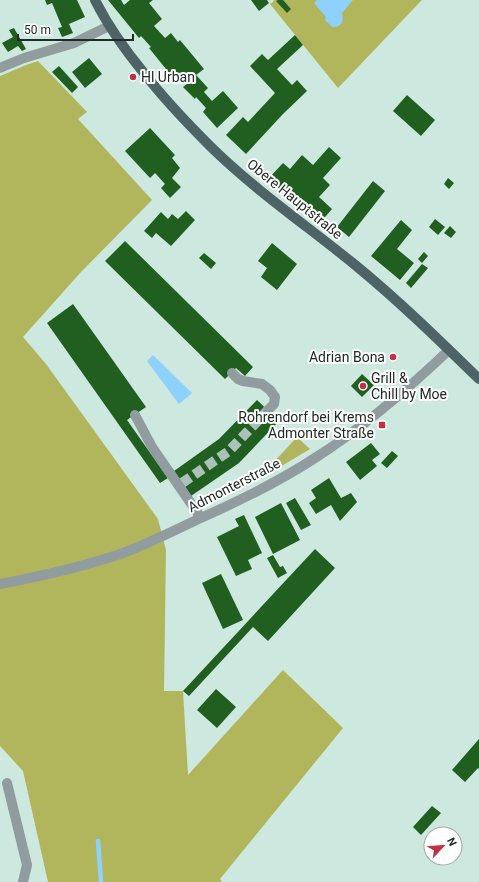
<svg xmlns="http://www.w3.org/2000/svg" width="479" height="882" font-family="Roboto,sans-serif">
  <style>
    .green { fill: #b1b65c }
    .water { fill: #8dd1fc }
    .lines { fill: none; stroke-linecap: round; stroke-linejoin: round }
    .stream { stroke: #8dd1fc; stroke-width: 4.5 }
    .building { fill: #215f20 }
    .minor-tunnel { stroke: #aac2ba; stroke-width: 10; stroke-dasharray: 10 5; stroke-linecap: butt }
    .minor { stroke: #909c9d; stroke-width: 10 }
    .major { stroke: #4e6365; stroke-width: 10 }
    .poi-dot { fill: #c13045; stroke: #fff; stroke-width: 1.5 }
    .labels { text-anchor: middle; dominant-baseline: central; stroke-width: 4; stroke-linejoin: round; paint-order: stroke }
    .poi-label { font-size: 14px; fill: #202a27; stroke: #fff; text-anchor: start }
    .street-label { font-size: 14px; fill: #202a27; stroke: #fff }
  </style>
  <rect width="100%" height="100%" fill="#cde8df"/>
  <path class="green" d="M273,0H422L338,88L270,4L274,1Z
    M38,61L87,112L78,119L152,200L81,272L23,337L46,364L158,519L166,550L164,691H183L188,775L283,670L343,728L220,879L222,882H48L23,771L0,746V76L26,65Z
    M297,437L310,449L260,479L259,478Z"/>
  <path class="water" d="M317,0H353L342,13C344,22 342,27 332,27L325,20L326,17L314,3Z
    M153,355L192,393L179,404L147,361Z"/>
  <g class="lines">
    <path class="stream" d="M98,841L101,882"/>
  </g>
  <path class="building" d="M45,0H77L85,17L69,24L73,33L62,37L58,28L62,27L52,3L47,5Z
    M108,0H121L124,5L130,0H153L149,3L162,19L154,26L165,38L171,33L178,42L180,40L204,69L196,75L208,88L204,92L212,101L223,91L238,108L217,128L203,112L206,108L196,97L195,99L183,87L188,83L180,73L174,79L149,48L151,47L141,36L139,38Z
    M251,0H267L269,3L259,11Z
    M278,0H283L291,9L287,13L276,1Z
    M14,28L26,49L22,51L18,46L8,52L2,43L13,37L9,30Z
    M295,35L303,45L277,69L292,85L297,80L307,91L283,114L246,154L226,135L243,117L248,122L275,93L250,66L262,54L268,60Z
    M89,58L102,74L85,88L72,72Z
    M59,66L78,87L72,93L52,72Z
    M407,95L435,120L421,136L393,111Z
    M150,128L175,155L172,158L180,168L172,178L181,187L170,198L161,188L165,184L155,173L150,178L125,151Z
    M329,147L341,158L323,178L330,185L319,197L332,209L319,224L268,179L283,163L290,169L302,155L313,165Z
    M448,178L454,183L449,189L444,184Z
    M373,181L385,191L349,237L337,227Z
    M186,211L195,220L171,246L156,233L152,238L144,231L161,212L168,219L172,214L178,219Z
    M435,219L445,227L438,235L429,227Z
    M401,220L412,230L397,249L414,263L400,280L371,256Z
    M450,226L456,232L451,238L444,233Z
    M125,241L253,367L245,376L236,368L225,379L105,261Z
    M272,243L297,264L277,290L261,277L267,268L258,261Z
    M424,252L428,256L422,263L418,259Z
    M204,253L216,263L211,269L199,258Z
    M422,264L428,268L411,288L406,283Z
    M73,304L146,407L127,420L168,478L160,483L47,323Z
    M362,374L374,385L362,397L351,386Z
    M257,400L279,421L239,463L191,496L174,471L219,439Z
    M371,443L380,454L372,460L377,466L360,480L346,462Z
    M392,451L398,456L387,468L381,463Z
    M329,478L341,498L351,493L357,502L340,521L331,505L316,514L309,503L316,498L311,490Z
    M295,498L311,525L301,530L286,503Z
    M281,503L300,540L273,554L255,517Z
    M244,515L262,553L248,560L252,569L236,576L217,537L239,526L235,519Z
    M315,549L335,568L268,641L253,627L189,696L183,691Z
    M273,555L280,567L283,566L287,573L278,578L267,558Z
    M221,574L243,620L223,629L202,583Z
    M216,689L236,707L217,728L197,710Z
    M479,739V769L478,768L465,782L452,770Z
    M432,806L441,813L421,835L413,827Z"/>
  <g class="lines">
    <path class="minor-tunnel" d="M182,483L229,451L268,410"/>
    <path class="minor" d="M0,68L24,58L74,43L109,26
      M232,373L238,379L243,381L262,384L270,390L275,397L274,404L268,410
      M135,415L152,447L201,518
      M0,584C42,576 83,567 123,553C150,543 177,529 203,517C241,500 280,481 315,458C364,427 408,389 449,350
      M7,783L27,865L23,882"/>
    <path class="major" d="M95,0C108,26 125,50 144,73C164,99 187,123 211,147C255,190 306,225 354,264C398,300 438,339 479,379"/>
  </g>
  <g class="poi-dot">
    <circle cx="133" cy="77" r="4"/>
    <circle cx="393" cy="357" r="4"/>
    <circle cx="363" cy="386" r="4"/>
    <rect x="378" y="421" width="8" height="8" rx="2"/>
  </g>
  <g class="labels">
    <g class="poi-label">
      <text x="141" y="77">Hl Urban</text>
      <text x="385" y="357" text-anchor="end">Adrian Bona</text>
      <text x="371" y="378">Grill &amp;<tspan x="371" dy="16">Chill by Moe</tspan></text>
      <text x="374" y="417" text-anchor="end">Rohrendorf bei Krems<tspan x="374" dy="16">Admonter Straße</tspan></text>
    </g>
    <g class="street-label">
      <text transform="translate(295 199) rotate(39)">Obere Hauptstraße</text>
      <text transform="translate(234 485) rotate(-27)">Admonterstraße</text>
    </g>
  </g>
  <g transform="translate(443 846) rotate(64)"><circle r="19" fill="#ffffff" stroke="#a6aaa9"/>
  <path d="M0-3L7 15L0 10L-7 15Z" fill="#c13045"/>
  <text y="-6" font-size="11" font-weight="bold" text-anchor="middle" fill="#202a27">N</text>
  </g>
  <path d="M18 34v6h115v-6" fill="none" stroke="#202a27" stroke-width="2"/>
  <text x="24" y="34" font-size="12" fill="#202a27" stroke="#ffffff" stroke-width="3" paint-order="stroke">50 m</text>
</svg>
